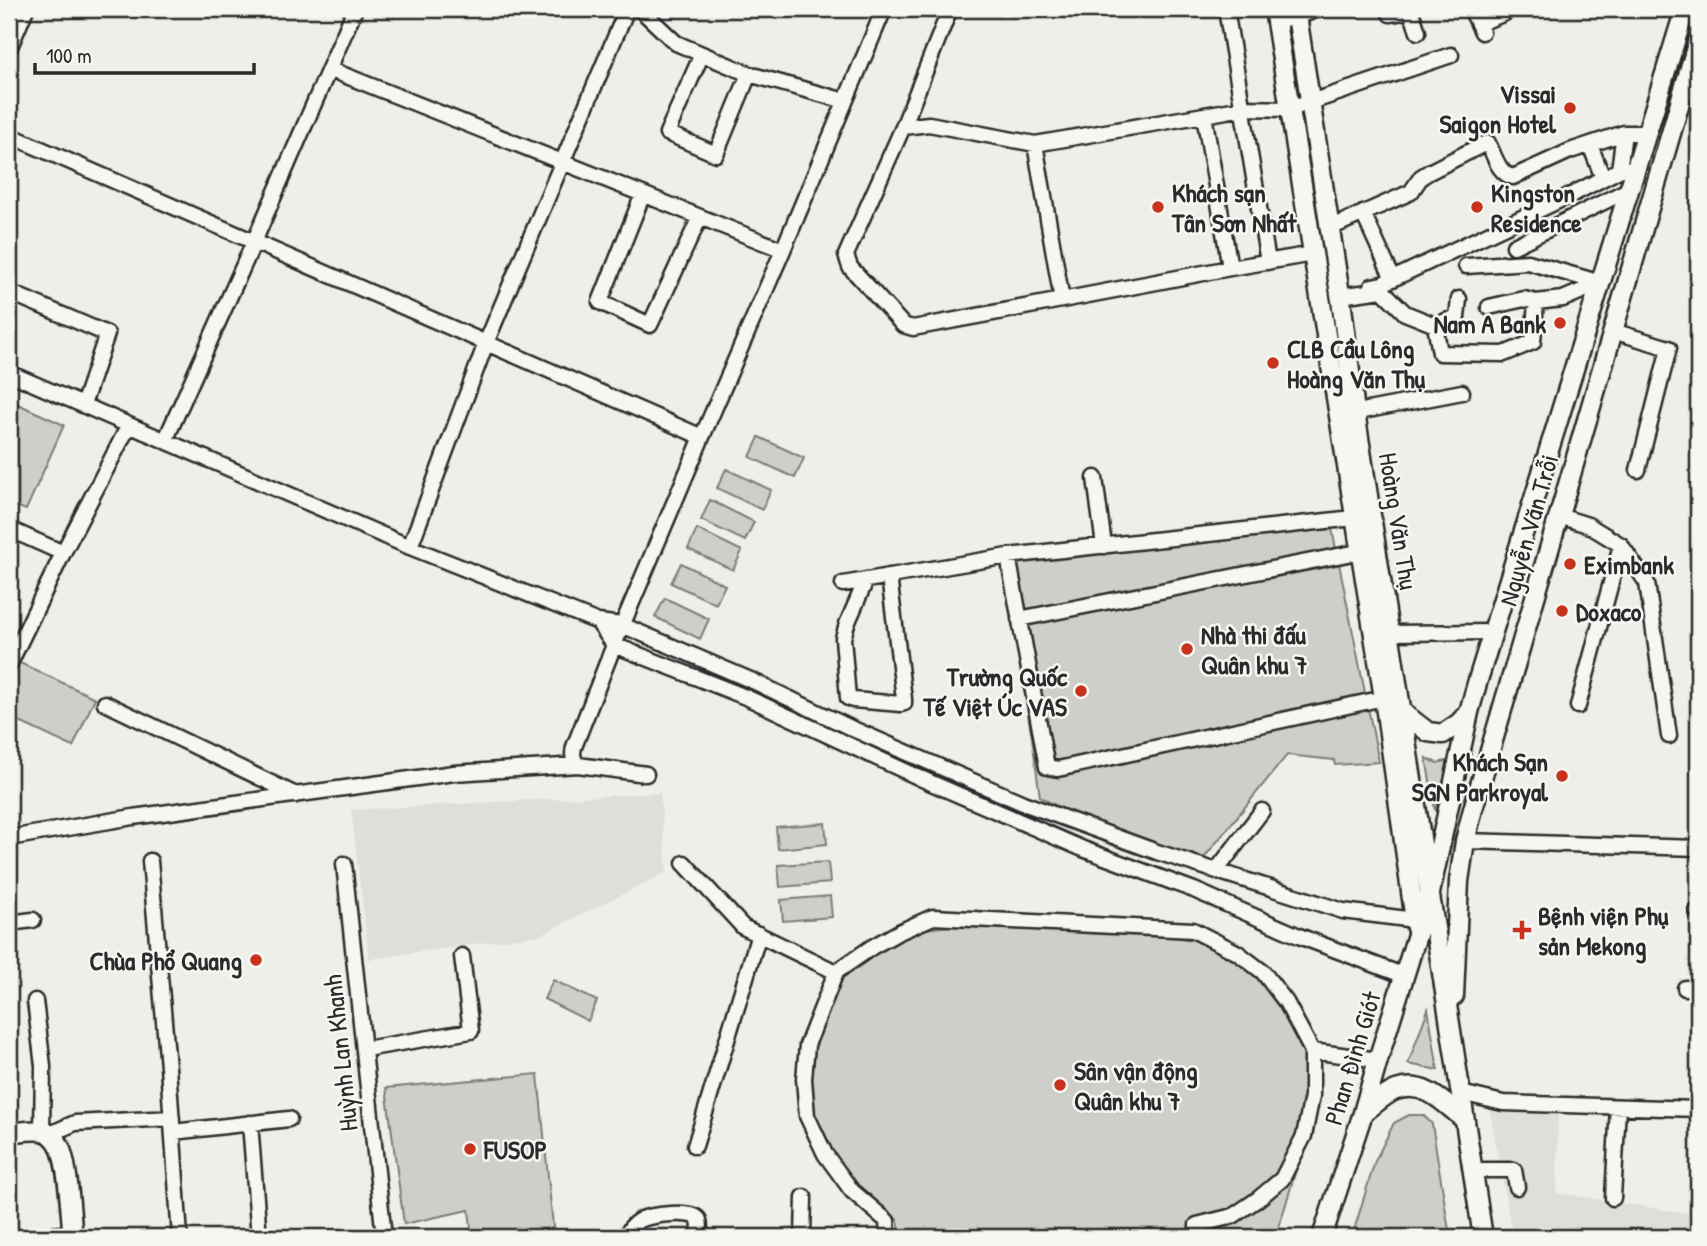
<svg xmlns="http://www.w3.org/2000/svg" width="1707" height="1246" font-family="'Patrick Hand',sans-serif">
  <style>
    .built { fill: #dededb }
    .green { fill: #cececa; stroke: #7c7c7a; stroke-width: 2 }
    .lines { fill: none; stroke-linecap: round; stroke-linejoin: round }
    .minor-casing { stroke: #2b2b2b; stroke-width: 19 }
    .major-casing { stroke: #2b2b2b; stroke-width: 23 }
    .minor { stroke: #f6f6f2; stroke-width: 14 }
    .major { stroke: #f6f6f2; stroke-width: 18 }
    .poi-dot { fill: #c8321e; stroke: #f6f6f2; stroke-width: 2.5 }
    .labels { text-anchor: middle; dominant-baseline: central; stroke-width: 5; stroke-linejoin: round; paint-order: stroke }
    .poi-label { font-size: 26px; font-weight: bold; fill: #2b2b2b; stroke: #f6f6f2; text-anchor: start }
    .street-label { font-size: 26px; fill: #2b2b2b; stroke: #f6f6f2 }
  </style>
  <rect width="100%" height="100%" fill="#eeeeea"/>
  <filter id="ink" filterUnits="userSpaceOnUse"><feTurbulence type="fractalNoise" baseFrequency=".0143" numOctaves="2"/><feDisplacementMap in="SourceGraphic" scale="14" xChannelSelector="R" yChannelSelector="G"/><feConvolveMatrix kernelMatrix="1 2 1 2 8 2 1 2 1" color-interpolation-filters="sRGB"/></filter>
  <g filter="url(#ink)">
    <path class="built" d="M660,793L667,872L540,935L369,959L351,810Z
      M1489,1107L1558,1114L1557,1193L1698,1215V1237H1513Z"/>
    <path class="green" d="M9,400L64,425L26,510L9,503Z
      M759,437L804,458L795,478L750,457Z
      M726,469L771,490L762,510L717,488Z
      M710,500L754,522L745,541L701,520Z
      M697,529L742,551L733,570L688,549Z
      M1332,529L1379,762L1335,765L1334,760L1287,755L1203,859L1155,847L1073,815L1040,797L1032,738L1003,560L1196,540Z
      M681,563L725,585L716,604L671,583Z
      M665,598L709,619L700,639L655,617Z
      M18,662L95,698L73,747L9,717V681Z
      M1426,758L1437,763L1451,760L1435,810Z
      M825,823L827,844L778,849L776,827Z
      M828,862L830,883L780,887L778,865Z
      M830,896L832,917L783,921L781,900Z
      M1002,920L1137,927L1185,939L1196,940L1203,944L1238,953L1312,1051L1299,1160L1276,1237H901L898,1220L852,1191L807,1116V1045L836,972L899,932Z
      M553,980L597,1001L588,1021L544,999Z
      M1428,1009L1438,1070L1408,1064Z
      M538,1074L554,1237H472L469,1210L404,1224L386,1088Z
      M1409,1115H1423L1432,1124L1450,1237H1352L1375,1161L1394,1123Z"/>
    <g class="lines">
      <g class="minor-casing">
        <path id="minor" d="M627,9L486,343L410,547L598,622L622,625L755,682L853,729L1023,803L1157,852L1343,911L1415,920
          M640,9L676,43L749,74L845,101
          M950,9L903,127L846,255L850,267L903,325L913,328L1062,300
          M1226,9L1268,262
          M1389,9L1390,14L1411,11L1418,32
          M1471,9L1482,32
          M1276,20L1297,17L1318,9
          M1478,24L1505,13
          M9,49L26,9
          M702,54L667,133L716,154L749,74
          M329,69L783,250
          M903,127L929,124L1035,144L1204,115
          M1624,133L1619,170L1625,168
          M9,135L702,437
          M1035,144L1062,300L1230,268L1313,254
          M1590,145L1603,178
          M643,194L600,302L650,325L700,217
          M1363,213L1393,279
          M1330,228L1411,192L1421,177L1429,172L1484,144L1488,143L1489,145C1495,157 1499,174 1513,177L1570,151L1624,133H1647
          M1514,246L1630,189
          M1466,266L1528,262L1601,283
          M1230,268L1204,115L1243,108L1290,109L1451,55
          M1372,286L1382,284L1575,193L1619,170
          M9,292L107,334L83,405
          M1340,296L1382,290L1405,313L1435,325L1440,353L1504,354L1533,342L1536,302L1563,299L1601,283
          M1489,307L1524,299L1536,302
          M1435,325L1457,317L1459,299
          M1613,331L1669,348L1638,470
          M9,373L410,547
          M1347,414L1462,392
          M165,441L254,242L355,9
          M1095,478L1104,546
          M1559,516L1588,525L1621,545L1647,583L1669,736
          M9,529L63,553L129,425
          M1008,556L1047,767L1058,769L1393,696
          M866,580L847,624L843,638L848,698L853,700L901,704L904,703V699L889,576
          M843,584L1008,556L1363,517
          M1019,619L1368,550
          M598,622L614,645L748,698L920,778L1083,849L1194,890L1299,936L1405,976
          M1389,633L1493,632
          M9,665L63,553
          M105,703L296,795
          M1578,706L1621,545
          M646,774L578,765C573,759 572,755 574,747L614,645L702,437L783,250L884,9
          M9,838L133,817L454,773L578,765
          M1465,841L1698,848
          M150,861L168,1067L180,1237
          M684,863L743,927L836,972
          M344,864L384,1237
          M1216,871L1262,811
          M1697,911H1698
          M9,923L33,920
          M1685,988H1698
          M35,1001L43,1066L42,1131
          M365,1049L471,1031L462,956
          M1312,1051L1378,1060
          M1461,1093L1503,1103L1698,1109
          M250,1123L259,1237
          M173,1132L289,1119
          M50,1134L75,1123L172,1118
          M695,1146L759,934
          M1472,1170H1514L1517,1187
          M1613,1198L1618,1107
          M32,1237L72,1233
          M626,1237C628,1231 633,1224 640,1220C649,1215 694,1209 699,1220C701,1225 699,1233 699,1237
          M803,1237L804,1197
          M888,1237L887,1221L852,1191L825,1154L807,1116L804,1079L807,1045L836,972L872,947L899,932L933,917L1193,930L1238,953L1263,972L1286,1002L1312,1051V1096L1304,1136L1282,1179L1258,1199L1233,1216L1197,1225V1237"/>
      </g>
      <g class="major-casing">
        <path id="major" d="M1274,9L1384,698L1416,928
          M1296,9L1342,307L1355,412L1483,1237
          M1402,712L1428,732L1443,734L1459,723L1469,712
          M1454,996L1459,881L1465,841L1473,809L1698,41
          M1363,1113C1373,1106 1385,1094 1396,1090C1425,1080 1444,1103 1465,1120
          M9,1133C19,1132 32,1129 42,1131C47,1132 53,1136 56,1140C69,1156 70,1214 73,1237
          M1322,1237L1363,1113L1378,1060L1430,893L1469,712L1478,680L1685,9"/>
      </g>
      <use href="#minor" class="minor"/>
      <use href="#major" class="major"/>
    </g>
  </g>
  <g class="poi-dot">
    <circle cx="1570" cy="108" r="7"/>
    <circle cx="1158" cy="207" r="7"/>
    <circle cx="1477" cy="207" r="7"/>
    <circle cx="1560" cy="323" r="7"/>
    <circle cx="1273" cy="363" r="7"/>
    <circle cx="1570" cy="564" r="7"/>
    <circle cx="1562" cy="611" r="7"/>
    <circle cx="1187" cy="649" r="7"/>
    <circle cx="1081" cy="691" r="7"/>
    <circle cx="1562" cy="776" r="7"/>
    <path d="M1518.5 919.5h7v7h7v7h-7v7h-7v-7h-7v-7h7z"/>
    <circle cx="256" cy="960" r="7"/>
    <circle cx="1060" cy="1085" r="7"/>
    <circle cx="470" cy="1149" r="7"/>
  </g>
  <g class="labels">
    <g class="poi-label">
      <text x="1556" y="93" text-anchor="end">Vissai<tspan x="1556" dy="30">Saigon Hotel</tspan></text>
      <text x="1172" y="192">Khách sạn<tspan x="1172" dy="30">Tân Sơn Nhất</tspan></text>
      <text x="1491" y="192">Kingston<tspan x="1491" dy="30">Residence</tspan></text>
      <text x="1546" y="323" text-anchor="end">Nam A Bank</text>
      <text x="1287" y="348">CLB Cầu Lông<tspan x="1287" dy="30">Hoàng Văn Thụ</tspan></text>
      <text x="1584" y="564">Eximbank</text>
      <text x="1576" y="611">Doxaco</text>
      <text x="1201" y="634">Nhà thi đấu<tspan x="1201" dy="30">Quân khu 7</tspan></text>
      <text x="1067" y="676" text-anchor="end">Trường Quốc<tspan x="1067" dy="30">Tế Việt Úc VAS</tspan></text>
      <text x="1548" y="761" text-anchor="end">Khách Sạn<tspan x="1548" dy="30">SGN Parkroyal</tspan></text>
      <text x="1538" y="915">Bệnh viện Phụ<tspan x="1538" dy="30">sản Mekong</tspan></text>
      <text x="242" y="960" text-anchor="end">Chùa Phổ Quang</text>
      <text x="1074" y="1070">Sân vận động<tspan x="1074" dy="30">Quân khu 7</tspan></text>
      <text x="484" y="1149">FUSOP</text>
    </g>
    <g class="street-label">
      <text transform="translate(1399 521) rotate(81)">Hoàng Văn Thụ</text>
      <text transform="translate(1528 530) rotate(-74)">Nguyễn Văn Trỗi</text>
      <text transform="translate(340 1053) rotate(-96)">Huỳnh Lan Khanh</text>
      <text transform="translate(1352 1058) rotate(-73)">Phan Đình Giót</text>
    </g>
  </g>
  <rect width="1707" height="1246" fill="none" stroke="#f6f6f2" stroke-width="35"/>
  <rect x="18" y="18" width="1672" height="1211" fill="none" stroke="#2b2b2b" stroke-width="2.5" filter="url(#ink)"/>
  <path d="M35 63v10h219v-10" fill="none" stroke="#2b2b2b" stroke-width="3.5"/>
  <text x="46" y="63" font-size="21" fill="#2b2b2b" stroke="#f6f6f2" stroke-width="5" paint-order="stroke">100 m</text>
</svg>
